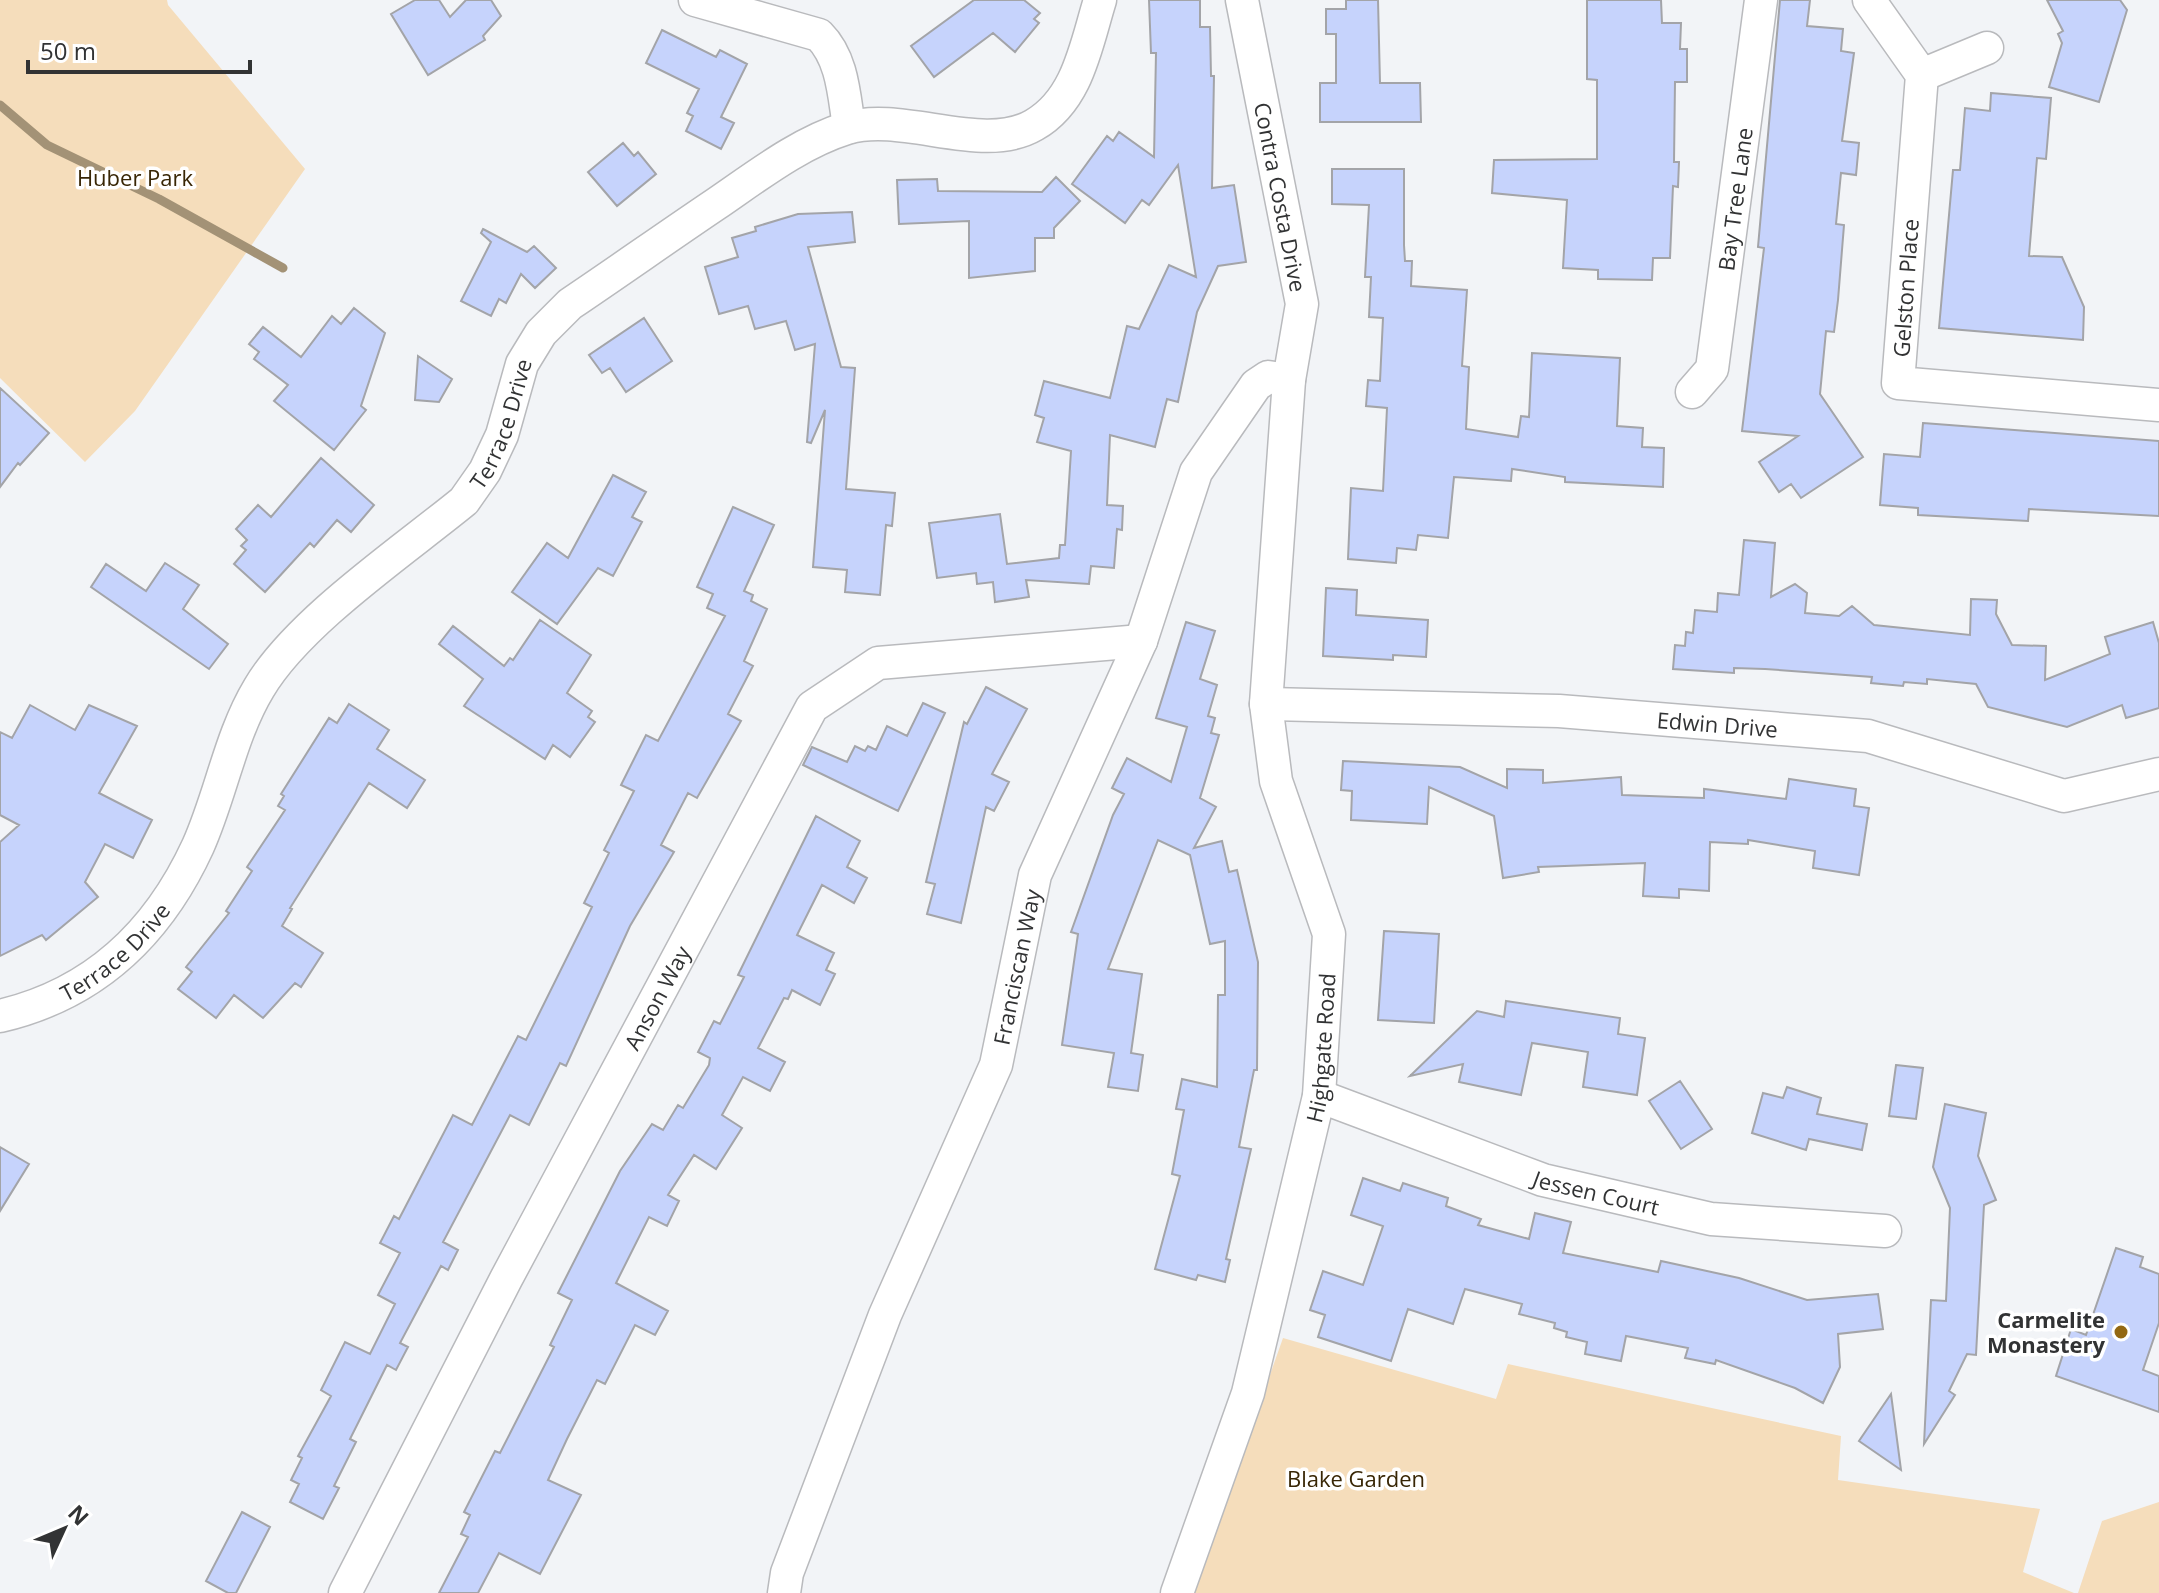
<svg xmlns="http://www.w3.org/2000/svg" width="2159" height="1593" font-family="'Open Sans',sans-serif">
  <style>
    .green { fill: #f5ddbb }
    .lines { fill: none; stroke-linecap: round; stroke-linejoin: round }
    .stream { stroke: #a39276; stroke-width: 9 }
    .building { fill: #c6d3fc; stroke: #a3a4a8; stroke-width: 2 }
    .minor-casing { stroke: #b9babd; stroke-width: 35 }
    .minor { stroke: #fff; stroke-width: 32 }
    .poi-dot { fill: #936813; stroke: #fff; stroke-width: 3 }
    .labels { text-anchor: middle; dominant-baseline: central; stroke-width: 7; stroke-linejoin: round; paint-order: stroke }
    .park-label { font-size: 22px; fill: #382605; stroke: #fff }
    .street-label { font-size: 22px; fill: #323334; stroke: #fff }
    .poi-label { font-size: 22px; font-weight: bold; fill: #323334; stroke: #fff; text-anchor: end }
  </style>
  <rect width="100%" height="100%" fill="#f2f4f7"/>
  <path class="green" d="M0,0H167L168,5L305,169L135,411L85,462L0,378Z
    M1283,1338L1496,1399L1508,1364L1841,1436L1838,1480L2040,1509L2023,1572L2074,1593H1193Z
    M2159,1502V1593H2078L2102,1521Z"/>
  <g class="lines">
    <path class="stream" d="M0,105L47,145L159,199L283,268"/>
  </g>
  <path class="building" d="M415,0H439L450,17L466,0H491L501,16L483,36L485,40L428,75L391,14Z
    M974,0H1024L1040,13L1034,19L1039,23L1015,52L993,33L934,77L911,46Z
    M1149,0H1200V27H1210L1211,76H1214L1212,188L1234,185L1246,262L1218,266L1197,312L1178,402L1167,399L1155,447L1110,435L1107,505L1123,506L1122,530L1117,529L1114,568L1091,566L1089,584L1026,580L1029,597L995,602L993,582L977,584L976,573L937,578L929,523L1000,514L1007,564L1059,558L1060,545H1065L1071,451L1037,442L1044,418L1035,415L1044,381L1110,398L1127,326L1139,329L1169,265L1196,277L1178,165L1149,205L1142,200L1125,223L1072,184L1107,136L1113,141L1119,132L1154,157L1156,53H1151Z
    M1346,0H1378L1380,83H1420L1421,122H1320V83H1336V34H1326V9H1346Z
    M1587,0H1661L1662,23H1681L1680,49H1687V82H1675L1674,162H1679L1678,187L1673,186L1670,258H1653L1652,280L1598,279V270L1563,268L1567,200L1492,193L1494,160L1597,159V80L1587,79Z
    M1780,0H1810L1807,26L1843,29L1841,51L1854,53L1842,141L1859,143L1856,175L1841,173L1836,224L1844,225L1838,300L1834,332L1826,331L1820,394L1863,457L1801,498L1791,484L1779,492L1759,462L1798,436L1742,431L1764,248L1758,247Z
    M2047,0H2120L2127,10L2099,102L2049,87L2062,43L2058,34L2063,31Z
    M662,30L716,57L720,50L747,64L721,117L734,123L721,149L686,131L693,116L687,113L699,89L646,63Z
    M1991,93L2051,98L2046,159L2037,158L2029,256L2062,257L2084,307L2083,340L1939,328L1953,170H1960L1965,108L1990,111Z
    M623,143L634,156L638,152L656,174L617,206L588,172Z
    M1332,169H1404V245L1405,261H1412L1411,286L1467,290L1462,366L1469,367L1466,429L1518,437L1521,416L1529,417L1532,353L1620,358L1617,426L1643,428L1642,447L1664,448L1663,487L1565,482V477L1512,469L1511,481L1454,477L1448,538L1418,535L1416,550L1397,548L1396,563L1348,559L1351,488L1383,491L1387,408L1366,406L1368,380L1380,381L1383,318L1369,317L1371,277H1365L1369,205L1332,204Z
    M1056,177L1080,201L1054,228V238H1035V271L969,278V221L899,224L897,180L937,179L938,191L1042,192Z
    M852,212L855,242L808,247L841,367L855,368L846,489L895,493L892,526L886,525L880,595L845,592L847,570L813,567L825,410L811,443L807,442L815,344L795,350L786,321L755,329L748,306L719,314L705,267L738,257L732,238L756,231L755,227L798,214Z
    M483,229L527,252L534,246L556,268L535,288L521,274L506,303L499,299L491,316L461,301L491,242L481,233Z
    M354,308L385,333L361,406L366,410L334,450L274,401L288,385L254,359L259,352L249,344L263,327L301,357L332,316L341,324Z
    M644,318L672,361L626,392L610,368L602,373L589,355Z
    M418,356L452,379L439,402L415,400Z
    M0,388L49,433L20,465L18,463L0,487Z
    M1923,423L2159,441V516L2029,509L2028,521L1918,515V508L1880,505L1884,454L1920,457Z
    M321,458L374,505L351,532L337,520L314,547L310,543L265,592L234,564L246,550L241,546L247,540L236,529L258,505L271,517Z
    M613,475L646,492L632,517L642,522L613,576L598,568L557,624L512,592L547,543L568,558Z
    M733,507L774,525L744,591L753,595L751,601L767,609L744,661L753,666L728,714L741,721L697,798L688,793L661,845L674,852L630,926L566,1066L560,1063L529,1125L510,1115L443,1242L458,1250L448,1270L441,1266L400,1343L408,1347L396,1370L387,1365L350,1439L356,1442L334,1486L339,1488L323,1519L290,1502L299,1484L291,1480L302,1458L298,1456L331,1396L321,1390L345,1342L370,1354L395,1304L378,1295L400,1253L380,1243L394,1216L399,1219L453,1115L472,1125L518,1036L526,1040L592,907L584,903L609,853L604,850L634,791L621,785L646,735L658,741L725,616L707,608L713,594L697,587Z
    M1744,540L1775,543L1771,597L1795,584L1807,593L1805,613L1839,616L1852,606L1874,625L1970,635L1971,599L1997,600L1996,614L2012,645L2046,646L2045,680L2110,654L2105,637L2153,622L2159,643V708L2126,718L2122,705L2067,727L1988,707L1976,684L1927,679V684L1904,682L1903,686L1871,683L1872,677L1765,669L1734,668V673L1673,669L1675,645L1685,646L1686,632L1693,633L1695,610L1717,612L1718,593L1739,595Z
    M165,563L199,585L183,609L228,644L209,669L91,587L106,564L146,591Z
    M1326,588L1357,590L1356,615L1428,620L1426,657L1393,655V660L1323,656Z
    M540,620L591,655L567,693L592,711L588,717L595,722L570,757L553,745L545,759L464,706L483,679L439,644L453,626L504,666L510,658L513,660Z
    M1186,622L1215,631L1200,679L1217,685L1208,716L1215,718L1211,733L1219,735L1200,798L1216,807L1194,848L1222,841L1229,872L1237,870L1258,962L1257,1070H1254L1239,1147L1251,1149L1226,1259L1230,1260L1225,1282L1198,1275L1196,1280L1155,1269L1180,1176L1172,1174L1184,1110L1176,1109L1182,1079L1217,1087L1218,995H1225V941L1210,944L1190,855L1158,840L1108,969L1142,974L1131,1053L1143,1055L1138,1091L1108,1087L1114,1053L1062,1045L1078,934L1071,932L1113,815L1124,794L1112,788L1127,758L1171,782L1187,727L1156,718Z
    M986,687L1027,709L992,774L1009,782L994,811L986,807L961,923L927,914L935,884L926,882L964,722L967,724Z
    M923,703L945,713L898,811L803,765L812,747L847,762L855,746L865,751L868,746L876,750L887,726L907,736Z
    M349,704L389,730L377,749L425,780L407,808L369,783L290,908L292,909L282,926L323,953L301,987L295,983L263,1018L234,995L216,1018L178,989L192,972L186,967L229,913L226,911L252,871L247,867L285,810L278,806L284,796L281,794L329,718L337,723Z
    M30,705L75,730L89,705L137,726L99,793L152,820L133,858L105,844L85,882L98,897L46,940L42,935L0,956V842L19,825L0,815V732L12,738Z
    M1343,761L1460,767L1507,788V769L1543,770V783L1621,777L1622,795L1704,798V789L1786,799L1789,779L1856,789L1854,806L1869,808L1859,875L1813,868L1815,851L1748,840V844L1710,842L1709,891L1679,889V898L1643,896L1645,863L1538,867L1539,872L1503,878L1494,816L1429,787L1427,824L1351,820L1352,791L1341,790Z
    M816,816L860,841L847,867L867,878L854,903L822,885L797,935L834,953L826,970L835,974L820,1005L792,990L788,999L784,998L758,1048L785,1062L770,1091L743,1077L722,1115L742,1128L716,1169L694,1155L668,1195L679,1201L667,1226L649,1217L616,1283L668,1311L655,1335L635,1325L605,1384L597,1380L567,1439L548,1480L581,1495L540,1574L499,1553L478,1593H439L468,1537L461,1534L470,1515L464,1512L495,1451L500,1453L554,1347L550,1345L572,1300L558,1293L620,1171L652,1124L663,1130L678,1105L683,1108L709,1065L710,1058L698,1052L714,1021L720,1024L744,977L738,975Z
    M1384,931L1439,934L1434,1023L1378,1020Z
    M1506,1001L1620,1018L1618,1034L1645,1038L1637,1095L1583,1087L1588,1052L1532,1043L1521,1095L1459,1082L1463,1064L1410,1076L1477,1011L1504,1017Z
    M1896,1065L1923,1068L1916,1119L1889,1116Z
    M1680,1081L1712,1129L1681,1149L1649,1101Z
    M1787,1087L1821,1098L1817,1114L1867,1124L1862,1150L1809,1139L1806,1150L1752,1133L1763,1093L1783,1098Z
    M1945,1104L1986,1113L1978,1156L1996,1200L1984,1205L1976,1355L1967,1354L1949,1391L1955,1395L1924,1444L1931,1300L1946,1301L1950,1208L1933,1167Z
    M0,1147L29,1164L0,1211Z
    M1363,1178L1400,1191L1403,1183L1448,1198L1446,1206L1481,1219L1478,1225L1529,1239L1535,1213L1571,1222L1563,1253L1658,1272L1661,1261L1739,1278L1807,1300L1878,1294L1883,1329L1838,1334L1840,1367L1823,1403L1795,1388L1716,1360L1715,1364L1685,1358L1688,1348L1626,1336L1621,1361L1585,1354L1587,1342L1566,1337L1567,1332L1554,1328L1555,1323L1519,1314L1522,1304L1465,1289L1453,1324L1408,1309L1391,1361L1318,1337L1325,1315L1310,1310L1323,1271L1363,1285L1383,1226L1351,1215Z
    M2116,1248L2143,1257L2140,1267L2159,1274V1323L2143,1370L2159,1376V1412L2056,1376L2071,1329L2086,1335Z
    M1891,1394L1901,1470L1859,1441Z
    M242,1512L270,1527L236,1593H228L206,1581Z"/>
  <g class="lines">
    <g class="minor-casing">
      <g id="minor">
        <path d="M695,0L819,35C843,59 844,96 849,127"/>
        <path d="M1869,0L1922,75L1898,383L2159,405"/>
        <path d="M1922,75L1987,48"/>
        <path id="s1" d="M1692,392L1712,369L1761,0"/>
        <path id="s2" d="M1266,704L1559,711L1868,736L2064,796L2159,774"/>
        <path id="s3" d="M0,1016C94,994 158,933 198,846C221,795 230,736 259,688C298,622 403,551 464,501L485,471L502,435L522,364L541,333L570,304C619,271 667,237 716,204C757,176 799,143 847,128C903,111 983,155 1034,125C1078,100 1086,45 1100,0"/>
        <path id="s4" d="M1319,1096L1543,1180L1711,1219L1885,1231"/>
        <path id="s5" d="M345,1593L506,1279L812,707L878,663L1141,641"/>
        <path id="s6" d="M784,1593L787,1573L885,1315L996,1065L1035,875L1141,641L1196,472L1256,385L1268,377L1289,380"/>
        <path id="s7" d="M1177,1593L1248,1393L1319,1096L1329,934L1276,781L1266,704L1289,380L1302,304L1242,0"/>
      </g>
    </g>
    <use href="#minor" class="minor"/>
  </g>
  <circle class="poi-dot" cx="2121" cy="1332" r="8"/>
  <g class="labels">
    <g class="park-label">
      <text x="135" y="177">Huber Park</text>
      <text x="1356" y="1478">Blake Garden</text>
    </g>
    <g class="street-label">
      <text transform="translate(1281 197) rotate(79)">Contra Costa Drive</text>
      <text stroke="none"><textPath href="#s1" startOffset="202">Bay Tree Lane</textPath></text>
      <text transform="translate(1905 288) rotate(-86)">Gelston Place</text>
      <text stroke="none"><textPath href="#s3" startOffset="806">Terrace Drive</textPath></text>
      <text stroke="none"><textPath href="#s2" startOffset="452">Edwin Drive</textPath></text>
      <text stroke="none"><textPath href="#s3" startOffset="134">Terrace Drive</textPath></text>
      <text stroke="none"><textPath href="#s6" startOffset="670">Franciscan Way</textPath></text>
      <text stroke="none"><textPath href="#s5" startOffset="672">Anson Way</textPath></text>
      <text stroke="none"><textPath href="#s7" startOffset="566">Highgate Road</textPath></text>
      <text stroke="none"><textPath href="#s4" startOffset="294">Jessen Court</textPath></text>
    </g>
    <g class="poi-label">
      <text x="2105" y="1319">Carmelite<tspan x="2105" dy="25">Monastery</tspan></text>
    </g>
  </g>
  <g transform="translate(64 1529) rotate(46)" stroke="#ffffff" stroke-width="6" paint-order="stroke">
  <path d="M0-6L14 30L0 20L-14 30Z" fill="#323334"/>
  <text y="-12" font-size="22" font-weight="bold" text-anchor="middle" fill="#323334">N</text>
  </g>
  <path d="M28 60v12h222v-12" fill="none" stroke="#323334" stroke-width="4"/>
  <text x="40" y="60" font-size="24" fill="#323334" stroke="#ffffff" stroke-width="6" paint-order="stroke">50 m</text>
</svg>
